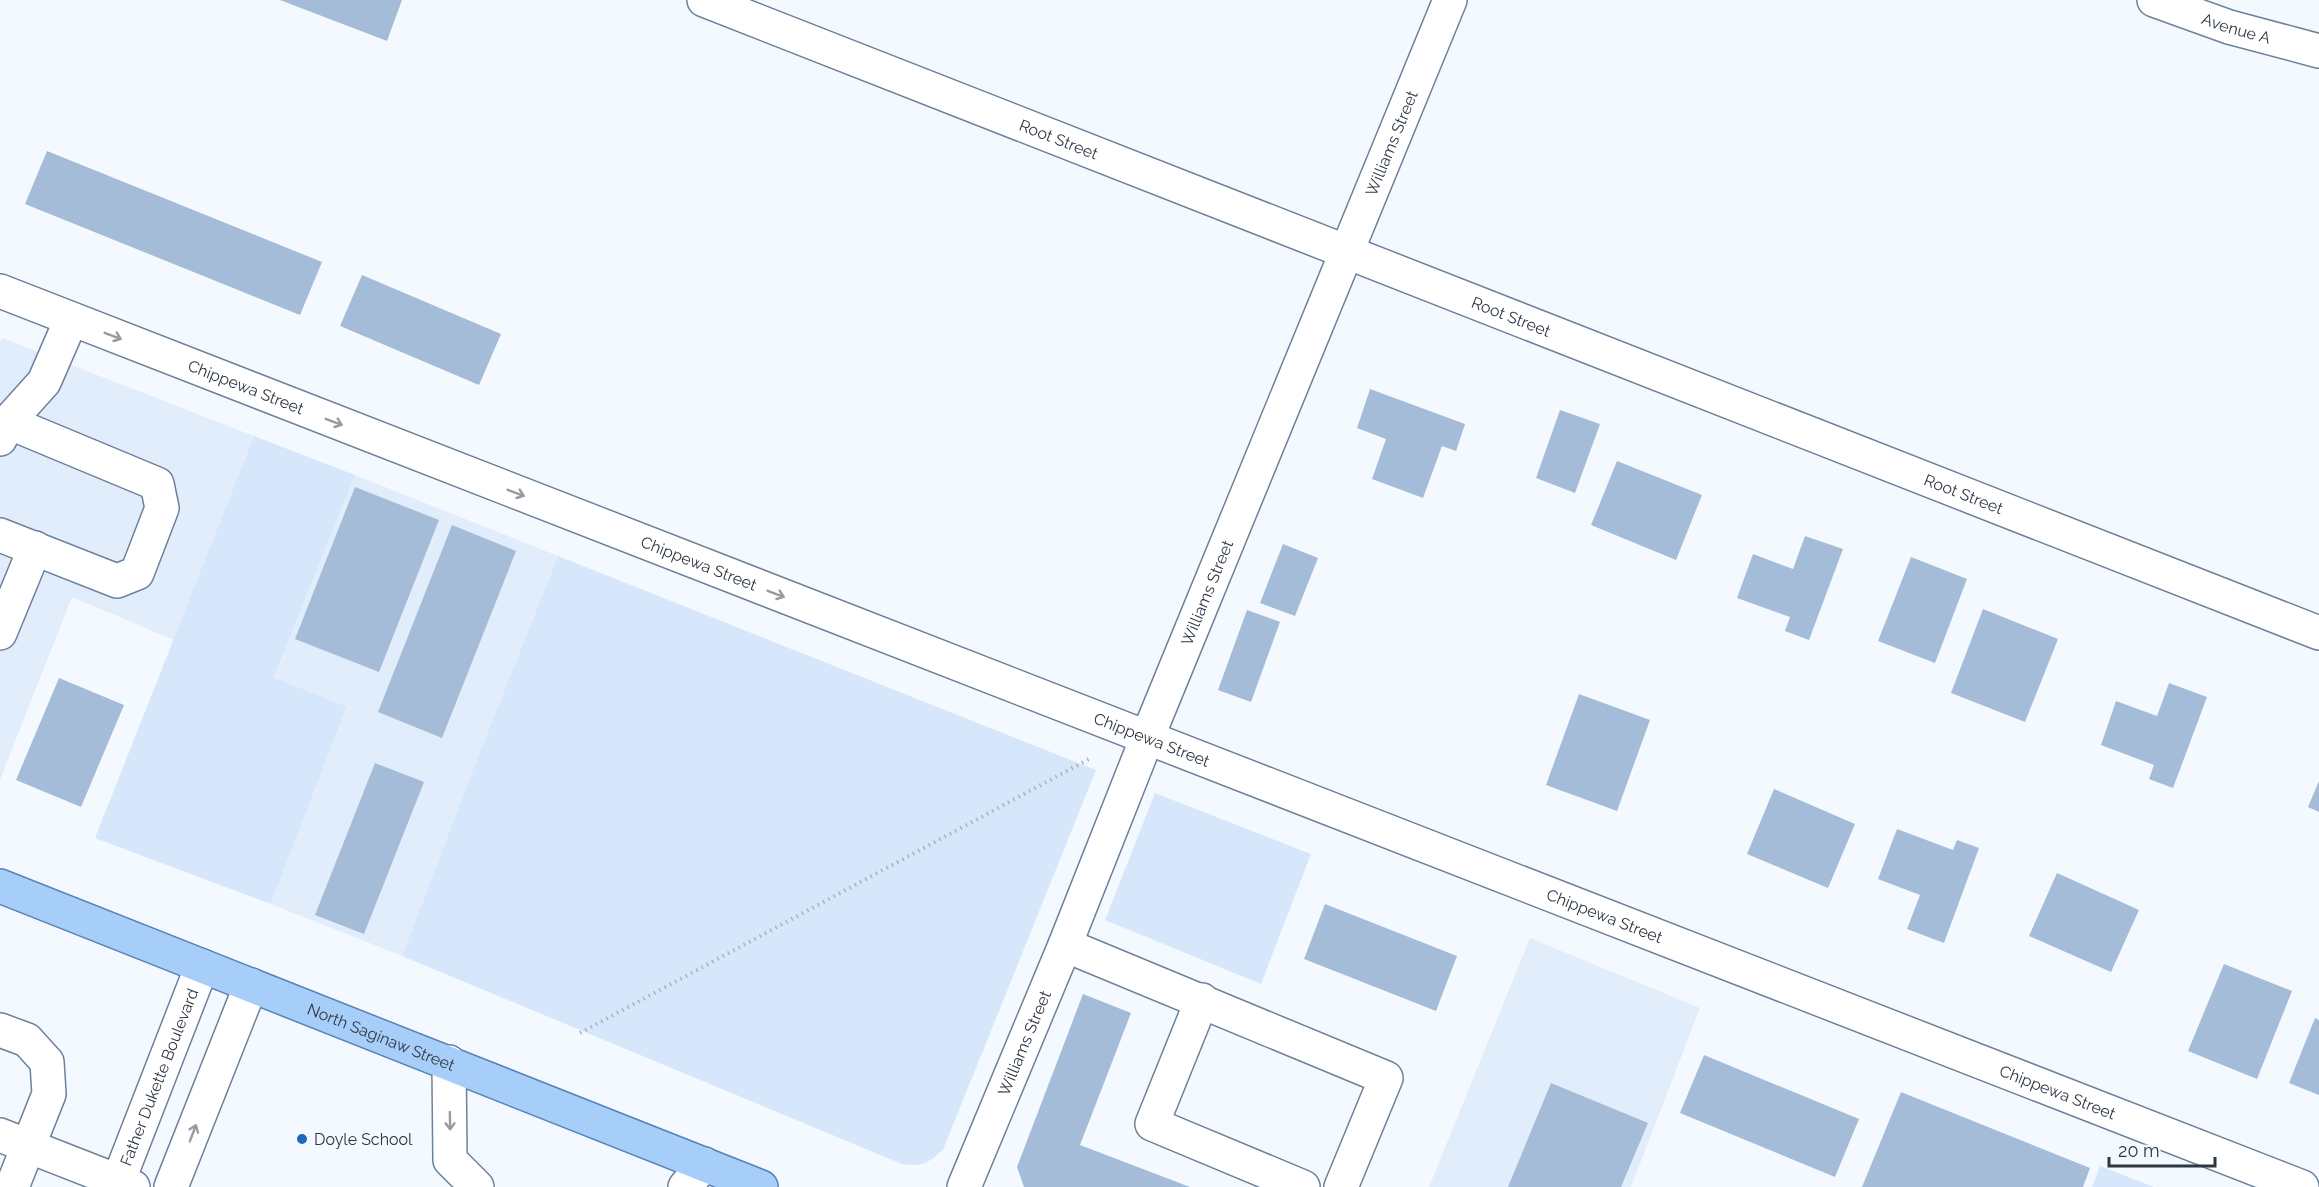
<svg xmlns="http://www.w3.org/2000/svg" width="2319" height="1187" font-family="Raleway,sans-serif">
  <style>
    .built { fill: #e2edfb }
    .green { fill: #d6e7fc }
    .building { fill: #a4bcd7 }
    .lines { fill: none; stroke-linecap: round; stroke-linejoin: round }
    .minor-casing { stroke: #6c829c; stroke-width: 36 }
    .major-casing { stroke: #5682b6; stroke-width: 36 }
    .path { stroke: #abb2b9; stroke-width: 4; stroke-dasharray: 1.5 4.5; stroke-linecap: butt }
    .minor { stroke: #fff; stroke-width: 33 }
    .major { stroke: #a7cdf9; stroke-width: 33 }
    .oneway { stroke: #969ba0 }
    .poi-dot { fill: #1b69b8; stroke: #f4f9ff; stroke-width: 2 }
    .labels { text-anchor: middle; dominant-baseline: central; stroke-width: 4.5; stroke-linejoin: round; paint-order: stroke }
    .street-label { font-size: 16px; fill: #2d3742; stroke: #f4f9ff }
    .poi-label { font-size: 16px; fill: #2d3742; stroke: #f4f9ff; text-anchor: start }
  </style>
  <rect width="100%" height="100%" fill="#f4f9ff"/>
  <path class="built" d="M2,338L254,436L174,640L72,597L0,780V342Z
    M355,475L558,556L477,759L402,956L271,904L347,708L274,679Z
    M1530,938L1700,1008L1631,1187H1429Z"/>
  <path class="green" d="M254,436L355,475L274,678L347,707L271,904L95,838Z
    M558,556L1096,770L943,1150C928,1163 923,1167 902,1164L402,956L477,759Z
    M1155,793L1311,854L1261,984L1105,920Z
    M2100,1166L2154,1187H2092Z"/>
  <path class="building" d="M280,0H402L387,41Z
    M47,151L322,262L300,315L25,204Z
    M362,275L501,334L479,385L340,326Z
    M1370,389L1465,424L1456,451L1442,446L1423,498L1372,479L1386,439L1357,428Z
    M1560,410L1600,424L1575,493L1536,478Z
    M1617,461L1702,495L1676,560L1591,525Z
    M355,487L439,520L379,672L295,639Z
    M452,525L516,551L442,738L378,712Z
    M1805,536L1843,549L1809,640L1785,631L1790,617L1737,598L1753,554L1793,569Z
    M1283,544L1318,558L1295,616L1260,603Z
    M1911,557L1967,579L1935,663L1878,641Z
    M1983,609L2058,639L2025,722L1951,693Z
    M1247,610L1280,622L1251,702L1218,690Z
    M59,678L124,705L81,807L16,780Z
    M2169,683L2207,697L2173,788L2149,779L2154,765L2101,745L2116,701L2157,716Z
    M1579,694L1650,720L1617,811L1546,785Z
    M375,763L424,782L364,934L315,915Z
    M2319,781V812L2308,807Z
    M1774,789L1855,824L1828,888L1747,854Z
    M1897,829L1953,850L1957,840L1979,848L1944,943L1907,929L1920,895L1878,879Z
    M2057,873L2139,910L2111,972L2029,936Z
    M1325,904L1457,956L1436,1011L1304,959Z
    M2224,964L2292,991L2257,1079L2188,1051Z
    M1083,994L1131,1013L1080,1145L1190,1187H1024L1017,1167Z
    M2315,1018L2319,1020V1095L2289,1083Z
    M1704,1055L1859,1119L1835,1177L1680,1113Z
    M1551,1083L1648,1123L1621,1187H1508Z
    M1901,1092L2090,1168L2083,1187H1862Z"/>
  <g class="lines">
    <g class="minor-casing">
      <g id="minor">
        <path id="s1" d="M704,0L2319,633"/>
        <path id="s2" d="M2154,0L2229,27L2319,51"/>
        <path id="s3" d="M0,291L2302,1187"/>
        <path d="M0,439L8,422L44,382L71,320"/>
        <path d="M0,535L117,581L137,573L162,508L157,484L8,422"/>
        <path d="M0,633L35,548"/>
        <path d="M1065,945L1386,1078L1341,1187"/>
        <path d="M1202,1000L1152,1124L1303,1187"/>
        <path d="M0,1030L27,1040L47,1062L49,1094L12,1187"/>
        <path d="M449,1062L450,1160L477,1187"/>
        <path d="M0,1135L133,1187"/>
        <path id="s4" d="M116,1187L202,966"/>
        <path d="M171,1187L251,985"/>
        <path d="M685,1187L704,1164"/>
        <path id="s5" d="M964,1187L1065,945L1147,738L1450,0"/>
      </g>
    </g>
    <g class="major-casing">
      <g id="major">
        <path id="s6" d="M0,886L761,1187"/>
      </g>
    </g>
    <path class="path" d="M580,1033L1091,758"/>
    <use href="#minor" class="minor"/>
    <use href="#major" class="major"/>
  </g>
  <defs><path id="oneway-shaft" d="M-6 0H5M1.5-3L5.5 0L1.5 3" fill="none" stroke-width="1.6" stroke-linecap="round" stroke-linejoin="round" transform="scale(1.5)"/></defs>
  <g class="oneway">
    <use href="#oneway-shaft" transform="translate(113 336) rotate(21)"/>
    <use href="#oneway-shaft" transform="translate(334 422) rotate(21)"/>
    <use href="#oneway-shaft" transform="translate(516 493) rotate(21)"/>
    <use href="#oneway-shaft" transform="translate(776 594) rotate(21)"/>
    <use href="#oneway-shaft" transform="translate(450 1121) rotate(89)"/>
    <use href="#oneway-shaft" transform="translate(193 1133) rotate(-69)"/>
  </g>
  <circle class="poi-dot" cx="302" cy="1139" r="6"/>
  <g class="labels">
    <g class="street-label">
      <text stroke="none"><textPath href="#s2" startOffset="87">Avenue A</textPath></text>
      <text stroke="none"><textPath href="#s1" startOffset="381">Root Street</textPath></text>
      <text stroke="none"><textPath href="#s5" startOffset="1128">Williams Street</textPath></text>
      <text stroke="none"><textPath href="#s1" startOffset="867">Root Street</textPath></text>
      <text stroke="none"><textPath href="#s3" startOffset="264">Chippewa Street</textPath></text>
      <text stroke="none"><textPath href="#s1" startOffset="1353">Root Street</textPath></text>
      <text stroke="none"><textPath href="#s3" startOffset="750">Chippewa Street</textPath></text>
      <text stroke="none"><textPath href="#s5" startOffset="642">Williams Street</textPath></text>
      <text stroke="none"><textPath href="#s3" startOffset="1236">Chippewa Street</textPath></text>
      <text stroke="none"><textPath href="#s3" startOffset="1722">Chippewa Street</textPath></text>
      <text stroke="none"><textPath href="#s6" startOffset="410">North Saginaw Street</textPath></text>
      <text stroke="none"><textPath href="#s5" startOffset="156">Williams Street</textPath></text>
      <text stroke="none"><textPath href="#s4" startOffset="118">Father Dukette Boulevard</textPath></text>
      <text stroke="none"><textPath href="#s3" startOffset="2208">Chippewa Street</textPath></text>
    </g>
    <g class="poi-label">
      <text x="314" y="1139">Doyle School</text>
    </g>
  </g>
  <path d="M2109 1157v9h106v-9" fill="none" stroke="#2d3742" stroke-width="3"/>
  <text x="2118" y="1157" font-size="18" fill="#2d3742" stroke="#f4f9ff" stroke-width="4.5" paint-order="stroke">20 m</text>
</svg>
